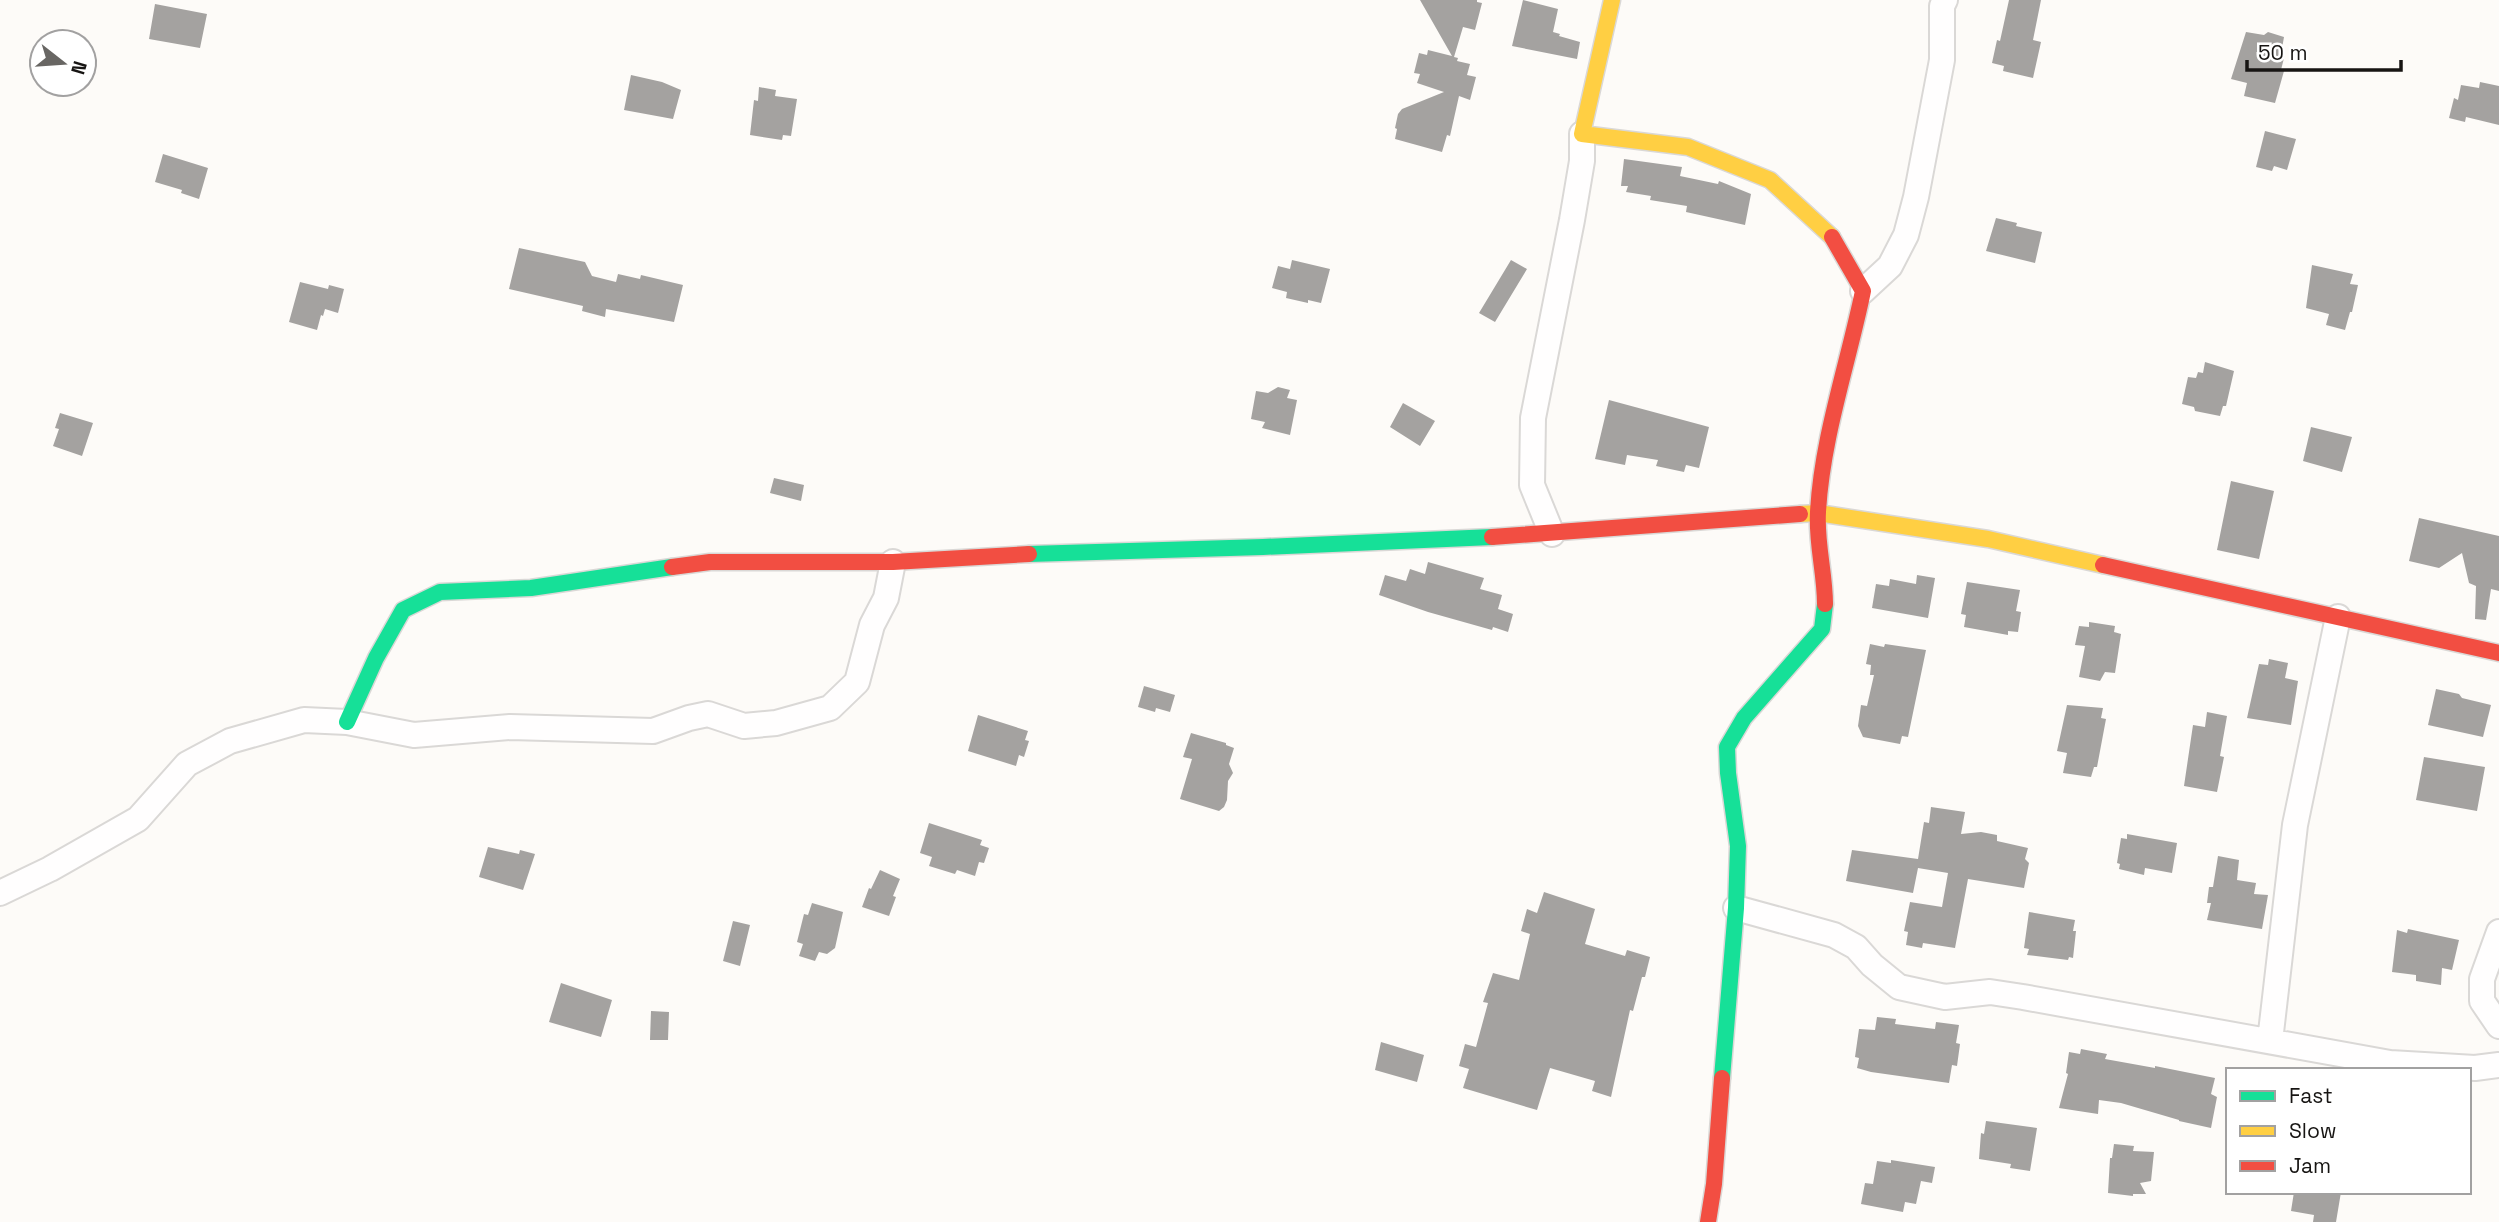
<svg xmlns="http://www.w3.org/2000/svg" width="2499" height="1222" font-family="'Space Grotesk',sans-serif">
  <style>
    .building { fill: #a4a2a0 }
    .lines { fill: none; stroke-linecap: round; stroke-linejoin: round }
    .street-casing { stroke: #dad8d6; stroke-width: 28 }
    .fast-casing { stroke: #dad8d6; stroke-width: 19 }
    .slow-casing { stroke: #dad8d6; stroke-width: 19 }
    .jam-casing { stroke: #dad8d6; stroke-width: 19 }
    .street { stroke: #fffefe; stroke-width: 24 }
    .fast { stroke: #16e098; stroke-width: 16 }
    .slow { stroke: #ffcf43; stroke-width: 16 }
    .jam { stroke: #f24e42; stroke-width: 16 }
  </style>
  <rect width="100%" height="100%" fill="#fdfbf8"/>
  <path class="building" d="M1420,0H1477V2L1482,3L1475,30L1463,27L1454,57L1458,58L1457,61L1470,64L1467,75L1476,77L1470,100L1459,96L1450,136L1447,135L1442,152L1395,139L1397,129L1395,128L1398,114L1402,109L1444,92L1417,83L1420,74L1414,73L1419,53L1427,55L1428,50L1452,56Z
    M1523,0L1558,9L1553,32L1560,34L1559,36L1580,42L1577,59L1512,46Z
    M2009,0H2041L2033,40L2041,42L2033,78L2003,71L2004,66L1992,63L1997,40L2000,41Z
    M155,4L207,14L200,48L149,39Z
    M2246,32L2264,35L2268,32L2284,37L2281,54H2285L2281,70L2284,71L2275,103L2244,96L2247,83L2231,79Z
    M631,75L662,82L681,90L673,119L624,110Z
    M2480,82L2499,86V125L2466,117L2465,122L2449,118L2454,98L2458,100L2461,85L2479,88Z
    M759,87L776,90L775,96L797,99L791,136L783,135L782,140L750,135L754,100L758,101Z
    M2265,131L2296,139L2287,170L2274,166L2272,171L2256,167Z
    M163,154L208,168L199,199L181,193L182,190L155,182Z
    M1624,159L1682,167L1680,176L1718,184L1719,181L1751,194L1745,225L1686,212L1687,206L1650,200L1651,196L1626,192L1628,186H1621Z
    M1996,218L2017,223L2016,226L2042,232L2035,263L1986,251Z
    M519,248L585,262L592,276L616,282L618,274L640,279L641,275L683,285L674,322L606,309L605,317L582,311L583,306L509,289Z
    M1292,260L1330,269L1321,303L1308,300V303L1286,298L1287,292L1272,288L1278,266L1290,269Z
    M1511,260L1527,269L1495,322L1479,313Z
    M2312,265L2353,274L2350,284L2358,285L2352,312H2350L2345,330L2326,325L2329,314L2306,308Z
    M300,282L328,289L329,285L344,289L338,313L325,309L323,316L321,315L317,330L289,322Z
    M2205,362L2234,371L2226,406H2223L2220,416L2195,411L2194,407L2182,404L2188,377L2196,378L2198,372L2203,373Z
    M1278,387L1290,390L1287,398L1297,400L1290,435L1262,428L1265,422L1251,419L1256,391L1268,393Z
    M1609,400L1709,427L1699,468L1686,465L1684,472L1656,466L1658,460L1627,455L1625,465L1595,459Z
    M1403,403L1435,421L1420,446L1390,427Z
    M60,413L93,423L82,456L53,446L59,429L55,428Z
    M2311,427L2352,437L2342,472L2303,461Z
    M774,478L804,485L801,501L770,493Z
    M2231,481L2274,491L2259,559L2217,550Z
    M2419,518L2499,536V591L2491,589L2486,620L2475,619L2476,586L2469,583L2462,553L2439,568L2409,561Z
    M1428,562L1484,578L1480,589L1502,595L1498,609L1513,614L1508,632L1493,627L1492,630L1428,612L1379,595L1385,575L1406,581L1410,569L1425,574Z
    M1917,575L1935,578L1928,618L1872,608L1876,584L1889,586L1890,579L1916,584Z
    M1967,582L2020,590L2016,611L2021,612L2018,632L2008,631V635L1964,627L1966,615L1961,614Z
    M2089,622L2115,626L2114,632L2121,634L2115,673L2105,672L2100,681L2079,677L2085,646L2075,645L2079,626L2089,627Z
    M1870,644L1884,647L1885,644L1926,650L1908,737L1902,736L1900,744L1863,737L1858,726L1861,705L1867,706L1874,675H1870L1871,665L1866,664Z
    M2269,659L2288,663L2285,678L2298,681L2291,725L2247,718L2259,664L2268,665Z
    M1144,686L1175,695L1170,712L1156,708L1155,712L1138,707Z
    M2436,689L2459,694L2462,698L2491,705L2483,737L2428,725Z
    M2067,705L2103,708L2101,718L2106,719L2097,767H2094L2091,777L2063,773L2067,753L2057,751Z
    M2207,712L2227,716L2220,756L2224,757L2217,792L2184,786L2193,725L2205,727Z
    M978,715L1028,731L1025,740L1029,741L1024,757L1019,755L1016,766L968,751Z
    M1191,733L1226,743V745L1234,748L1229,764L1233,773L1228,781L1227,800L1224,807L1219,811L1180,799L1192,759L1183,757Z
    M2424,757L2485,767L2477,811L2416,800Z
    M1931,807L1965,812L1961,834L1981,832L1997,835V841L2028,848L2025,859L2029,863L2024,888L1968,879L1955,948L1923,943L1922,948L1906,945L1908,932L1904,931L1910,902L1942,907L1948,873L1918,868L1913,893L1846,881L1852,850L1918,859L1924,822L1929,823Z
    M929,823L982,840L980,845L989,848L984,863L979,862L975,876L957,870L955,874L929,866L932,857L920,853Z
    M2127,834L2177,843L2172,873L2145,868L2144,875L2119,869L2120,864L2117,863L2121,838L2127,839Z
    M488,847L519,854L520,850L535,854L523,890L479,877Z
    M2218,856L2239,860L2237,880L2256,883L2254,894L2268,895L2262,929L2207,920L2211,903H2207L2209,887H2213Z
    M880,870L900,879L893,896L896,897L889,916L862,907L869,888L871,889Z
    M1544,892L1595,909L1585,944L1625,956L1627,950L1650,957L1645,977H1642L1633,1011L1630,1010L1611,1097L1592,1091L1595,1081L1550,1068L1537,1110L1463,1088L1469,1069L1459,1066L1465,1044L1476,1047L1488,1003L1483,1002L1493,973L1519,980L1530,934L1521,931L1527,909L1537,913Z
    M812,903L843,912L835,948L827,954L819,952L815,961L799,956L803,944L797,942L804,914L808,915Z
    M2029,912L2075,920L2073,931H2076L2073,958L2069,957L2068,960L2027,955L2029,949L2024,948Z
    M733,921L750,925L740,966L723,961Z
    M2408,929L2459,940L2452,970L2442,968L2441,985L2416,981V975L2392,972L2397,930L2407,933Z
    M561,983L612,1000L601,1037L549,1022Z
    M651,1011L669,1012L668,1040H650Z
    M1877,1017L1896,1019L1895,1024L1935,1029L1936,1022L1959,1025L1956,1043L1960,1044L1957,1066L1952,1065L1949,1083L1871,1072L1857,1068L1859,1058L1855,1057L1859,1029L1875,1030Z
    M1381,1042L1424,1055L1417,1082L1375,1070Z
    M2081,1049L2107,1054L2105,1059L2155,1068V1066L2215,1078L2211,1094L2217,1097L2211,1128L2179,1121V1120L2121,1103L2099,1100L2098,1114L2059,1108L2068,1074L2066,1073L2069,1052L2080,1054Z
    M1986,1121L2037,1128L2030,1171L2010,1168L2011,1164L1979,1159L1981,1133L1984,1134Z
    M2114,1144L2134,1146L2133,1151L2154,1152L2151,1181L2140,1183L2146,1194H2133V1196L2108,1193L2110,1158H2112Z
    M1891,1160L1935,1167L1932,1183L1921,1181L1916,1204L1905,1202L1903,1212L1861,1204L1865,1183L1873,1184L1877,1161L1891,1163Z
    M2294,1192H2341L2336,1222H2313L2314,1215L2291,1211Z"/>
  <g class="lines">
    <g class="street-casing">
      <path id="street" d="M1863,291L1890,266L1906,235L1916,197L1942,60V6L1945,0
        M1552,534L1532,485L1533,418L1572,220L1582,161V134
        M0,893L50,869L138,819L187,764L230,741L304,720L347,722L414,735L510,727L653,731L689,718L708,714L744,726L776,723L830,708L857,682L872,625L886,598L893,562
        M1736,908L1834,935L1856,947L1872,965L1899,987L1945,997L1990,992L2023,997L2390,1063L2475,1068L2499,1065
        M2499,932L2482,979V1001L2499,1026
        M2270,1041L2295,825L2338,617"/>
    </g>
    <g class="fast-casing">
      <path id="fast" d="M1029,554L1263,547L1492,537
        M347,722L376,658L403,610L440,592L531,588L672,567
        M1722,1078L1736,908L1738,846L1728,773L1727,747L1744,718L1822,629L1825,604"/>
    </g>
    <g class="slow-casing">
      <path id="slow" d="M1612,0L1582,134L1688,147L1770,180L1832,237
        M1800,514L1818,513L1988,539L2103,565"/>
    </g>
    <g class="jam-casing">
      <path id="jam" d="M1492,537L1800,514
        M2103,565L2499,653
        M672,567L710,562H893L1029,554
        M1825,604C1825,573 1816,543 1818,512C1822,438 1848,364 1863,291L1832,237
        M1708,1222L1714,1184L1722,1078"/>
    </g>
    <use href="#street" class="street"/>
    <use href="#fast" class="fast"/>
    <use href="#slow" class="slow"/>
    <use href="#jam" class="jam"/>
  </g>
  <rect x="2226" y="1068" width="245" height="126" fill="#ffffff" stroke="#a2a1a1" stroke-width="2"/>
  <rect x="2240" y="1091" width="35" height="10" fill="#16e098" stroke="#a2a1a1" stroke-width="2"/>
  <text x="2289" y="1103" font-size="21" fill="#171513">Fast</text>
  <rect x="2240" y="1126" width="35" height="10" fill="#ffcf43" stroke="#a2a1a1" stroke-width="2"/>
  <text x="2289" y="1138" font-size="21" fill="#171513">Slow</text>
  <rect x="2240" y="1161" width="35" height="10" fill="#f24e42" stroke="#a2a1a1" stroke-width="2"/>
  <text x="2289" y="1173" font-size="21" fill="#171513">Jam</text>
  <g transform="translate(63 63) rotate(107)"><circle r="33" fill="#ffffff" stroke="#a2a1a1" stroke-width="2"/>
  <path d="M0-5L12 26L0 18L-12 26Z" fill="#686663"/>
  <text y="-10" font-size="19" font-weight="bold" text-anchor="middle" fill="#171513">N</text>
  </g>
  <path d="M2247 60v10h154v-10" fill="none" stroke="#171513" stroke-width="3.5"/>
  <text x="2258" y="60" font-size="21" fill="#171513" stroke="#ffffff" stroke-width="5" paint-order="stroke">50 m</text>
</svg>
